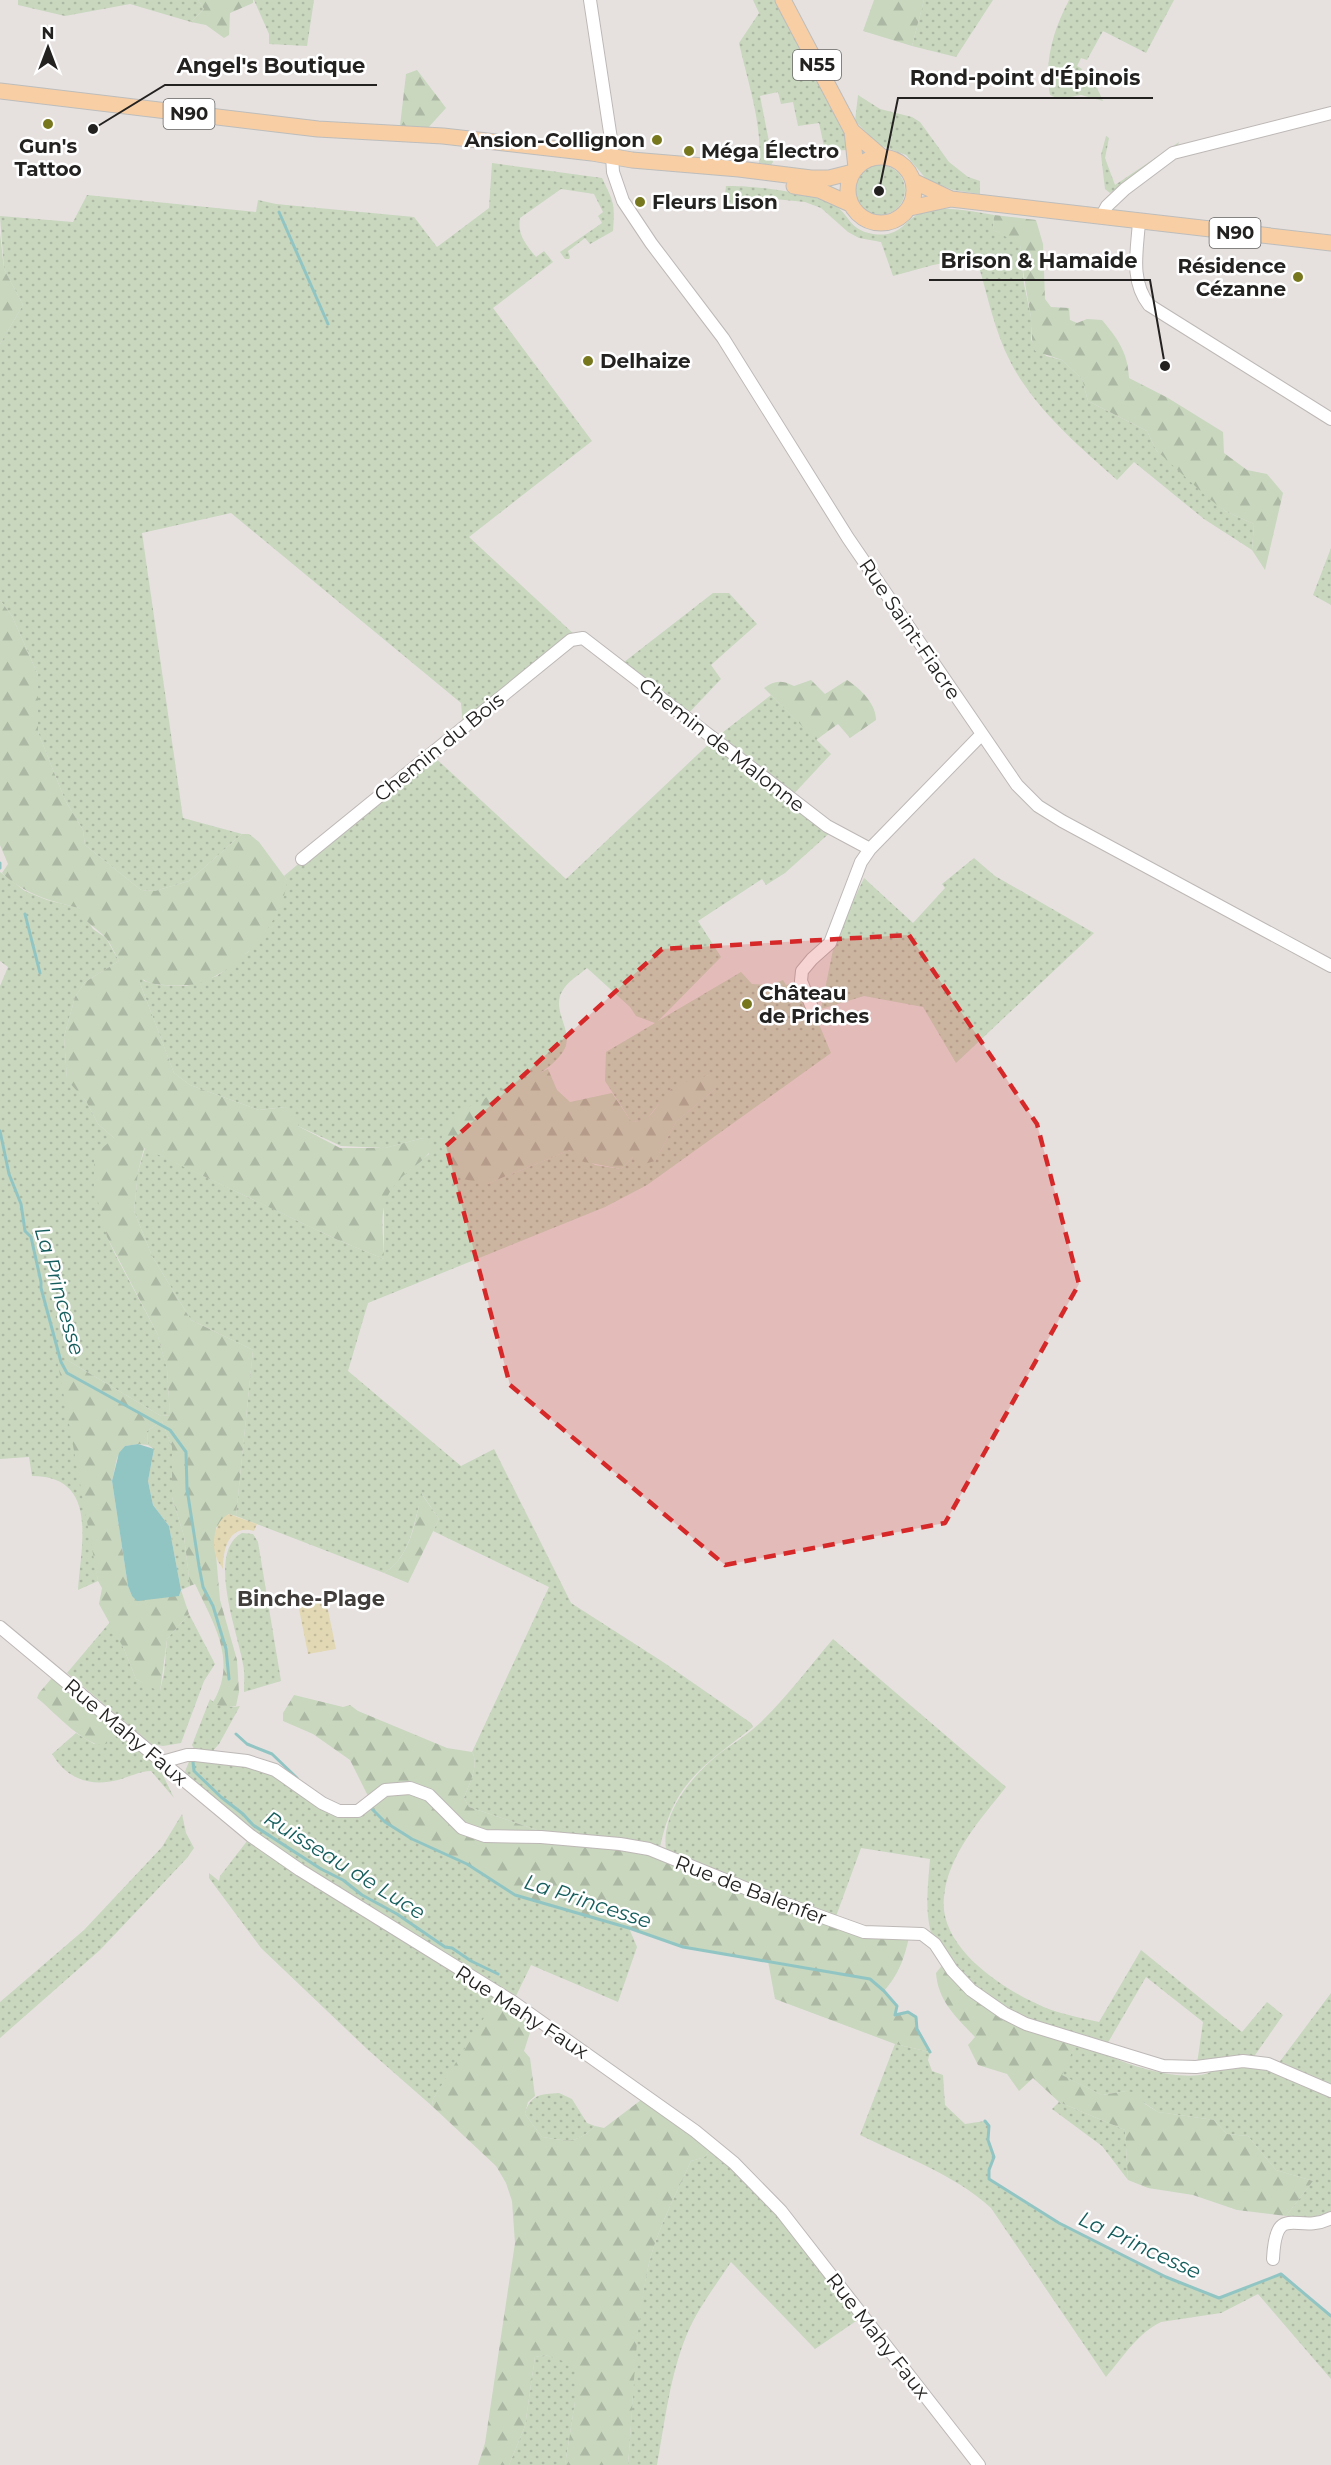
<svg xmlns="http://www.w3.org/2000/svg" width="1331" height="2465" font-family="Montserrat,sans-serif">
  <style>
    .grass { fill: url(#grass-dots); fill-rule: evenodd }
    .forest { fill: url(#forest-firs) }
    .sand { fill: url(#sand-dots) }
    .water { fill: #91c5c4 }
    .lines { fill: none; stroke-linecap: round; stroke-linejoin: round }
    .stream { stroke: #91c5c4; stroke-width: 3 }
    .minor-casing { stroke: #bdb8b6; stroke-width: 14 }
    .major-casing { stroke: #bdbdbc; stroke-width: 17 }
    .minor { stroke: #fff; stroke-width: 12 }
    .major { stroke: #f8cea4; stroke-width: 15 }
    .marked { fill: #d62828; fill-opacity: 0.2; stroke: #d62828; stroke-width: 4.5; stroke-dasharray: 12 8; stroke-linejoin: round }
    .poi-dot { fill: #77771e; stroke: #fff; stroke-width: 2 }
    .labels { text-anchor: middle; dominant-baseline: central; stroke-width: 5; stroke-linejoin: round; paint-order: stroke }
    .shield { fill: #fff; stroke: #656464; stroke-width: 1.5 }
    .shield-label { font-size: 18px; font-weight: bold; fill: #232221 }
    .poi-label { font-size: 20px; font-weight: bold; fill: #232221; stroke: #fff; text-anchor: start }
    .street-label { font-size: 20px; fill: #232221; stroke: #fff }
    .water-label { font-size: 21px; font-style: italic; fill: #165d5d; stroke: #fff }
    .neighbourhood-label { font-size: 21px; font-weight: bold; fill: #403d3b; stroke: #fff }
    .leader { fill: none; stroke: #232221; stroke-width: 2 }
    .callout-dot { fill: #232221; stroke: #fff; stroke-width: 2 }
    .callout-label { font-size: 21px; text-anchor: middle; font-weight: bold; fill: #232221; stroke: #fff; stroke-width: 5; stroke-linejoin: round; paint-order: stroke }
  </style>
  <defs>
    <pattern id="grass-dots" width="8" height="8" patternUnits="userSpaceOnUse" patternTransform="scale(1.5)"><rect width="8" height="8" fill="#c8d7be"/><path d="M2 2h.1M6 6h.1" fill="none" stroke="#acb8a3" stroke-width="1.8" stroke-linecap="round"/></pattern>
    <pattern id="forest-firs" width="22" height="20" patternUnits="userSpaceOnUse" patternTransform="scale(1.5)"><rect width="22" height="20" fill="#c8d7be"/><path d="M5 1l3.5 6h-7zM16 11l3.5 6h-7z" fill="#acb8a3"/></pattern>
    <pattern id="sand-dots" width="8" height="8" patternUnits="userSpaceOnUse" patternTransform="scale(1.5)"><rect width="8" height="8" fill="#e2d9b4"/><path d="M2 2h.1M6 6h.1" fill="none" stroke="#c2ba9a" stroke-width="1.8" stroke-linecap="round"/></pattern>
  </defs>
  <rect width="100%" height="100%" fill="#e6e1df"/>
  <path class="grass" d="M18,0H198L204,9L191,22L130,4L65,16L18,5Z
    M254,0H314L307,46L269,44V34Z
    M753,0H775L844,132L849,150L825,151L819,123L798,126L793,102L781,104L778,92L760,96L773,162L771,165L759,163C763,126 747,79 739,43L759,13Z
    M924,0H993L956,57L912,46Z
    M1069,0H1174L1146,53L1103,31L1087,60L1081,58L1077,66L1082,69L1080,73L1093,79L1103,101L1081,95L1059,99L1050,95C1044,61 1053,31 1069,0Z
    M858,95L880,109L912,117L920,122L949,162L968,177L980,181V194L953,190L927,180L906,155L879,145L855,121Z
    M1106,136L1109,138L1105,158L1115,185L1179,142L1177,148L1110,193L1105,189L1101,155Z
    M492,163L602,178C614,203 615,203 613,231L590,244L585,238L568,251L570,257L569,259H565L560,252L602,223L598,216L603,212L594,194L561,189L520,218C517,235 526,244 536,257L544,251L553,262L493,308L592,441L469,537L577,637L463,726L461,703L231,513L142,533L183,818L242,834L189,881L155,891L141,890L85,845L83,830L65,800L38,732V675L12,616L0,600V344L23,305L4,269L0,216L73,222L87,195L256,212L258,200L276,204L414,217L437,247L489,208Z
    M855 190a25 25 0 1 1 50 0a25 25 0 1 1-50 0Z
    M726,186C751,185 814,193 834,205C850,214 848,230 873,234C902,238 903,220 921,213C944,204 971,212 994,215L993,230L1020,243L1024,284L1032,322L1031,340L1046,356L1062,360L1082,379L1088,401L1147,431L1156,450L1225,511L1254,524L1252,550L1204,519L1134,462L1117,480C1079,446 1035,409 1011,363C994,331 987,292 976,257L933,265L893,276L881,242L859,238L848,232L821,208L805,202L753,197L723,210Z
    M1331,548V605L1313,595Z
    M713,593H729L757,624L711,665L721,679L685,717L619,666Z
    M771,695L831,754L790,798L834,829L785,873L766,885L762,879L698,921L721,957L658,1021L741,972L752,984L769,985L783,980L786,985L801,981L831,1053L647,1185L605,1207L368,1303L348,1371L461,1466L494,1449L571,1603L663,1662L751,1723L753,1727C701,1768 672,1783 659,1853L567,1840L469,1807L464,1798C468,1786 480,1765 472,1752L549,1587L433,1531L439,1519L422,1494C414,1521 411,1557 384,1573L236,1516L253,1350L191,1320L152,1256L134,1211L138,1172L145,1148L338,1240L384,1259V1201L394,1183L429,1154L423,1138L385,1148L341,1146L298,1126L285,1107L259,1110L190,1085L174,1073L140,983V975L144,981L159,985L186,986L217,976L248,952L287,880L284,876L430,753L566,879L714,739ZM587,968L630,1007L636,1016L655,1023L606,1052L605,1081L631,1121L643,1122L646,1120L670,1090L709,1075L715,1089L676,1122L655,1161L633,1157L621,1169L595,1165L570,1150L487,1184L475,1104C502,1091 551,1076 565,1048C573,1029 550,1009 563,990C568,981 579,975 587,968Z
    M974,858L995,876L1094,933L956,1063L923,1007L864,996L821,1009L835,940L864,878L913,923L945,888L942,884Z
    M0,872L25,891L47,900L79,908L93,929L106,938L119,961L85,982L75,997L64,1037L67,1079L86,1101L98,1124L114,1138L102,1213L107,1237L116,1256L157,1333L167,1368L170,1415L161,1416L67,1360L98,1581L78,1590C81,1544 99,1476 32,1476L29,1457L0,1459V986L8,967L0,961Z
    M162,1421L172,1447V1497L184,1536L190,1586L181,1590L169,1526L153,1505L148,1481L154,1449L148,1445L147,1431Z
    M242,1533L253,1534L258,1542L281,1681L244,1692C244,1683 245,1673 243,1664C238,1633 206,1552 242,1533Z
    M189,1614L215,1664L204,1681L181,1743L163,1746L151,1744L67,1673L110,1622L124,1649L136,1679L160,1691L164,1673L167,1639Z
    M833,1639L1006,1787C981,1819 948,1854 944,1897C938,1948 1005,1991 1046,2008C1062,2014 1081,2018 1099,2022L1141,1950L1242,2032L1267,2002L1283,2015L1253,2058L1197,2064L1203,2022L1146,1977L1106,2046L1031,2023L971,1987L933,1939C924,1913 928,1886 930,1859L861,1848L835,1919L666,1850C661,1812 692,1776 720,1753C734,1743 748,1734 760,1723C787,1697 809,1667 833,1639Z
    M210,1699C218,1707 229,1708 240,1706L219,1744L209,1755L257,1763L333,1809L367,1804L373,1808L385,1822L412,1839L467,1864L515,1895L629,1928L637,1947L618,2002L531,1965L513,2002L496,2001L433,2099L432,2106L367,2049L261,1948L209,1878V1873L219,1881L220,1876L251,1836L184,1774L194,1749L192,1745Z
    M117,1724L159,1767L174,1798L151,1771C140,1771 129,1777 118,1780C90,1787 67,1779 52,1754L76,1733L94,1744Z
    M182,1814L186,1833L194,1848L187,1858L100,1950L0,2038V2002L84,1930L162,1847Z
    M1331,1993V2088L1278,2064Z
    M1076,2043C1084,2046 1094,2047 1102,2051C1107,2052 1110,2056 1114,2058C1136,2068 1198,2086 1217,2068L1253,2064L1331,2094V2212L1309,2218L1286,2216L1313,2181L1276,2170L1248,2136L1227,2134L1214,2120L1158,2112L1126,2091L1102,2095L1061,2075Z
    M895,2044L930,2052L928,2060L932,2071L943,2075L945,2105L965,2124L985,2121L989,2126L988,2140L994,2157L989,2170V2179L1059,2223L1166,2277L1219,2298L1281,2274L1331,2316V2379L1258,2294L1221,2313L1161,2322C1138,2333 1122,2358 1106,2377L991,2208C954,2174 904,2157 860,2135Z
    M559,2093L572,2099L587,2123L595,2126C575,2145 568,2141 542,2137L525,2114C530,2095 540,2094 559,2093Z
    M1059,2102L1125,2130L1128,2180L1102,2146L1052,2109Z
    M709,2150C769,2198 812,2260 859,2319L815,2349L731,2262C716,2285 698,2308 687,2334C670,2375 665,2421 657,2465H628C634,2399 633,2332 648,2268C656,2232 676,2194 691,2161L705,2157Z
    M545,2355L575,2364V2402L565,2465H509L525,2426L535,2357Z"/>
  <path class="forest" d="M198,0H253V3L230,13L229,35L224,38L206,25L191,22L204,9Z
    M874,0H924L912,46L863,31Z
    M417,70L446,108L427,129L400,126L406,74Z
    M994,215L1036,220L1043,244L1045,299L1051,307L1069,308L1070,320L1077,323L1087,319L1102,320C1118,339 1128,353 1129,378L1168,398L1223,432L1224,453L1247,470L1267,474L1283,493L1265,570L1252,550L1254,524L1225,511L1207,497L1156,450L1147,431L1088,401L1082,379L1062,360L1035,351C1030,339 1033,330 1031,318C1027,293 1022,269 1020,244L993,230Z
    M0,233L4,269L23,305L0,344Z
    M0,600L12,616L38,675V732L65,800L83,830L85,845L141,890L155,891L189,881L242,834H249L259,842L287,880C284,921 240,969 202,982C191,986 181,986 170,985C159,985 147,984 140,977V983L174,1073L190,1085L259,1110L285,1107L299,1118L298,1126L340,1148H385L423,1138L430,1142L432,1147C428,1157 419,1163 410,1170C375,1198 383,1219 384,1259L338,1240L144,1148L138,1172L134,1211L152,1256L191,1320L253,1350L236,1516L229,1514L216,1528L215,1544L220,1600L237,1660L239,1692L236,1706C228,1708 219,1708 213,1702C238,1660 213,1623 195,1584L190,1586L184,1536L172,1497V1447L162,1421L147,1431L148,1445L138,1444L125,1446L117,1458L112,1481L128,1586L132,1596H179L181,1590L189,1614L167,1639L160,1692L136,1679L124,1649L99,1604L102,1588L98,1581L58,1364L67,1360L161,1416L170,1415L167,1369L157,1333L107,1237L94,1186V1155L114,1138L98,1124L86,1101L67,1080L64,1037L75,997L85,982L119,961C115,954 111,944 106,938C97,928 84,923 79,908C50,901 24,894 2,873L8,864L0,845Z
    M811,680L825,694L847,680C861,689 876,704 876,720L850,738L838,724L816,740L764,688C775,680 782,680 794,686Z
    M548,1069L557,1090L570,1102L612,1093L631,1121C652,1125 656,1103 669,1091C679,1082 697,1079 709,1075L715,1083V1089L676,1122L655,1161L644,1164L633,1157L621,1169L580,1161L570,1150L487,1184L463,1179L447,1161L440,1144C442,1138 443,1131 446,1126C461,1104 523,1081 548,1069Z
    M421,1493L439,1519L408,1583L384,1573C410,1558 416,1521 421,1493Z
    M51,1679H59L117,1724C110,1778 54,1710 37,1698L39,1693Z
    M294,1695L343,1707L350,1705L358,1711L447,1748L472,1752C480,1765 468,1786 464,1798L469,1807L567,1840L620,1844L864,1932L910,1933C905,1956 900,1973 884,1991L897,2006L896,2014L908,2012L916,2017L917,2029L930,2052L895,2044L775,1999L768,1961L683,1947L629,1928L515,1895L467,1864L412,1839L385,1822L373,1808L367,1804L370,1800L350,1760L313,1734L283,1721V1713Z
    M944,1963L966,1989L1076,2043L1062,2075L1102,2095L1126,2091L1138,2093L1145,2104L1158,2112L1214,2120L1227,2134L1248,2136L1276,2170L1313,2181L1286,2216L1237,2210L1193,2195L1148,2188L1128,2180L1125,2130L1059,2102L1033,2078L1019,2091L1007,2074L978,2065L968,2045L975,2037C956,2017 938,2001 936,1973Z
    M499,1994L535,2017L524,2051L530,2058L535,2096L528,2102L525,2114L542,2137C568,2141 575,2145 595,2126L604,2128L641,2100H651L709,2150L705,2157L691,2161C676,2194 656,2232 648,2268C634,2333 634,2399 628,2465H565L575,2402V2365L545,2355L535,2357L525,2426L509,2465H478L485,2443L515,2243L512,2201L506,2183L496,2166L432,2106L433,2099Z"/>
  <path class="sand" d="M229,1514L257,1524L254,1531C229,1524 223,1549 223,1569C221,1565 217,1561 216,1556C211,1542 215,1520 229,1514Z
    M326,1600L336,1649L308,1654L298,1604Z"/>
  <path class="water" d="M138,1444L154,1449L148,1481L153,1505L169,1526L181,1590L179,1596L137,1601L132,1596L128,1586L112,1481L119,1453L125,1446Z"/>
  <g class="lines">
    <path class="stream" d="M279,212L328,324
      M0,863V868
      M25,914L40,973
      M0,1131L9,1174L21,1204L25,1231L31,1237L41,1282V1288L61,1362L67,1373L170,1430L186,1452L187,1489L199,1566L203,1587L213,1606L226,1649L229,1679
      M236,1734L247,1744L272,1754L297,1778
      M193,1762L194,1771L221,1797L243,1814L253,1825L321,1869L343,1880L362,1895L397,1914L445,1947L452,1948L471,1961L498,1974
      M369,1806L385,1822L412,1839L467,1864L515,1895L629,1928L683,1947L870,1979L884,1991L897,2006L895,2015L908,2012L916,2017L917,2029L930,2052
      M985,2121L989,2126L988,2140L994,2157L989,2170V2179L1059,2223L1166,2277L1219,2298L1281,2274L1331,2316"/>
    <g class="minor-casing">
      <path id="minor" d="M590,0L611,139L613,172L623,201L651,243L723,338L848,538L1017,785L1038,806L1062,821L1331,966
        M1101,217L1107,206L1125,189L1173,153L1331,113
        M1139,222C1137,251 1130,281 1149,305L1331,419
        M302,859L571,640L583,638L827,826L870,849
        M816,1017L801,981L802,971L812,959L830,943L861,862L870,849L982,734
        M0,1627L251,1836L300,1870L513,2002L695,2131L734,2163L781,2211L979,2465
        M162,1762L187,1755H195L247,1761L275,1770L322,1803L339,1811H358L385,1790L410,1788L429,1795L462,1828L485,1836L541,1837L620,1844L649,1849L772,1899L864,1932L922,1934L935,1944L952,1970L971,1990L1004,2013L1026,2024L1163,2066L1196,2067L1243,2061L1268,2064L1331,2091
        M1273,2259C1276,2199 1297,2236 1331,2218"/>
    </g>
    <g class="major-casing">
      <path id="major" d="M783,0L852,131L856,168
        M0,91L318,129L443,136L592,153L632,160L739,169L811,178H829L853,172
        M852,131L882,157
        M848 190a33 33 0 1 1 66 0a33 33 0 1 1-66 0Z
        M913,181L951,199
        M794,186L819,190L850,204
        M910,208L951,199L1331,243"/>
    </g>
    <use href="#minor" class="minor"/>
    <use href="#major" class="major"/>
  </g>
  <path class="marked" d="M909,935L1037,1124L1079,1284L945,1523L725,1565L510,1385L446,1146L662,949Z"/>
  <g class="poi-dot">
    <circle cx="48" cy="124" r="6"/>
    <circle cx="657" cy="140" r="6"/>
    <circle cx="689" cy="151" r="6"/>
    <circle cx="640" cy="202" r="6"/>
    <circle cx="1298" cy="277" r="6"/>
    <circle cx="588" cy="361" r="6"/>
    <circle cx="747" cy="1004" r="6"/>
  </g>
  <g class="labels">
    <g class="shield">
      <rect x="793" y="50" width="48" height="30" rx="4.5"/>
      <rect x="163.5" y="99" width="51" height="30" rx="4.5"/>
      <rect x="1209.5" y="218" width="51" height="30" rx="4.5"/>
    </g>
    <g class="shield-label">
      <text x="817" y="65">N55</text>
      <text x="189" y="114">N90</text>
      <text x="1235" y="233">N90</text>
    </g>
    <g class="poi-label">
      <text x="645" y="140" text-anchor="end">Ansion-Collignon</text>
      <text x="48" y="146" text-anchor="middle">Gun's<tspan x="48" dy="23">Tattoo</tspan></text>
      <text x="701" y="151">Méga Électro</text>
      <text x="652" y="202">Fleurs Lison</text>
      <text x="1286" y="266" text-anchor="end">Résidence<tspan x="1286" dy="23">Cézanne</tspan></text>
      <text x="600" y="361">Delhaize</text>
      <text x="759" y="993">Château<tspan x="759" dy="23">de Priches</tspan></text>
    </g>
    <g class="street-label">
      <text transform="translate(910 629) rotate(56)">Rue Saint-Fiacre</text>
      <text transform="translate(722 745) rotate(38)">Chemin de Malonne</text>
      <text transform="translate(439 747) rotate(-39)">Chemin du Bois</text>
      <text transform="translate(126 1732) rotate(40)">Rue Mahy Faux</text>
      <text transform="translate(751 1890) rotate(21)">Rue de Balenfer</text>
      <text transform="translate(522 2012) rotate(33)">Rue Mahy Faux</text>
      <text transform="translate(878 2336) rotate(52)">Rue Mahy Faux</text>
    </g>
    <g class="water-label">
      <text transform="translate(60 1291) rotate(74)">La Princesse</text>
      <text transform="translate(345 1865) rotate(32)">Ruisseau de Luce</text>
      <text transform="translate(588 1901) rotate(18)">La Princesse</text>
      <text transform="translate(1140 2245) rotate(25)">La Princesse</text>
    </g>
    <g class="neighbourhood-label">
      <text x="311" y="1598">Binche-Plage</text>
    </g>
  </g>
  <path class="leader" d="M93 129L165 85H377M879 191L898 98H1153M1165 366L1150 280H929"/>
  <g class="callout-dot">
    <circle cx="93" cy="129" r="6"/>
    <circle cx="879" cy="191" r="6"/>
    <circle cx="1165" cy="366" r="6"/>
  </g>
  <g class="callout-label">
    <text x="271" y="73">Angel's Boutique</text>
    <text x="1025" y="85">Rond-point d'Épinois</text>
    <text x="1039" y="268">Brison &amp; Hamaide</text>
  </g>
  <g transform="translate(48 48)" stroke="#ffffff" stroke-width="4.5" paint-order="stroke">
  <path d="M0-4.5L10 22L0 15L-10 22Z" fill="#232221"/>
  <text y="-9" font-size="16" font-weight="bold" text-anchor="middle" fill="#232221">N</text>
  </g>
</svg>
